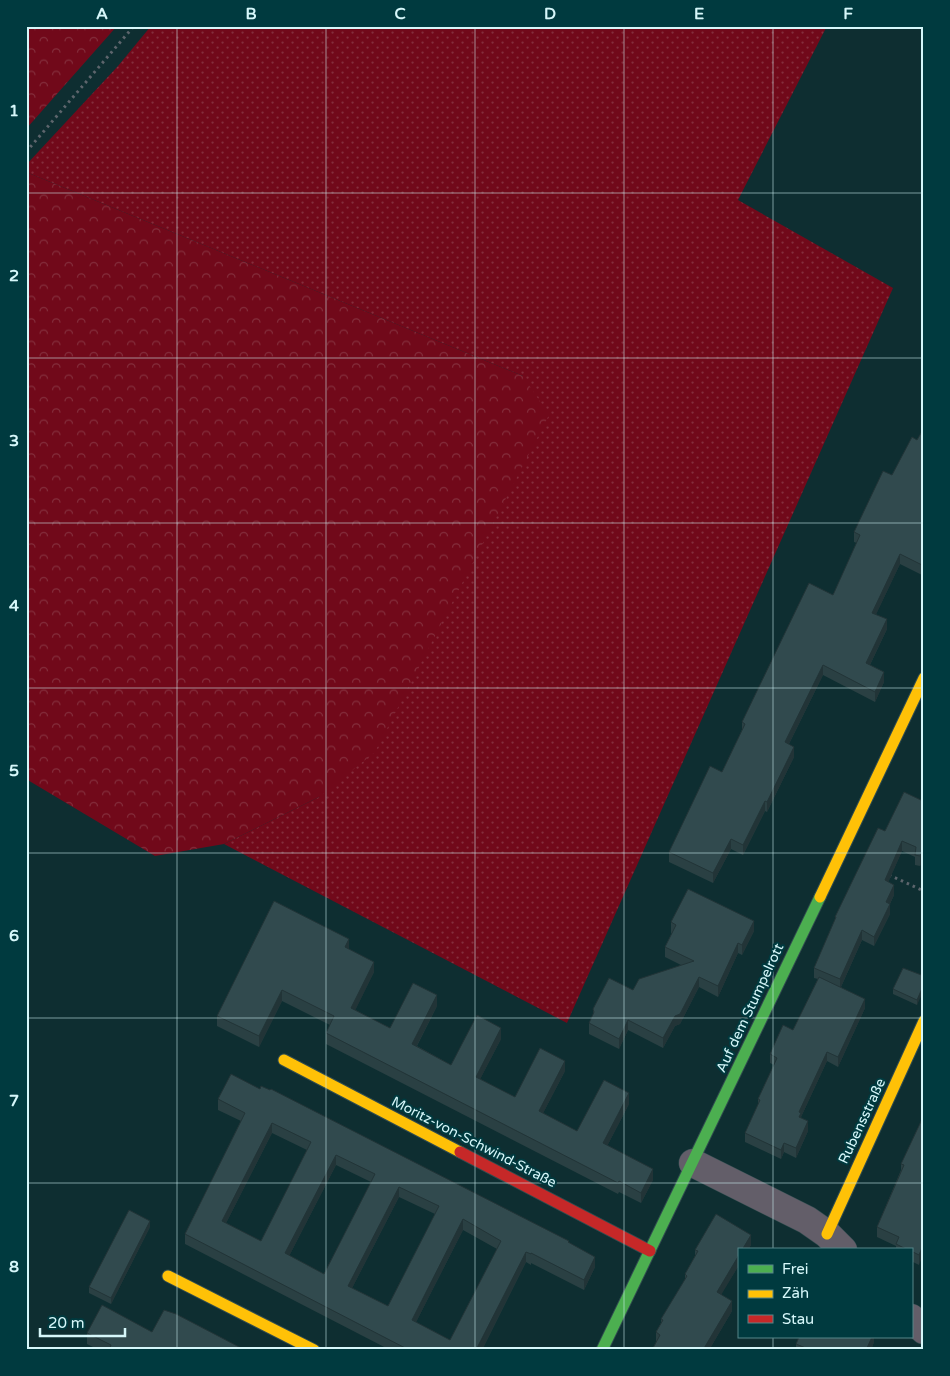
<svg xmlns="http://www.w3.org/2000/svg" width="950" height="1376" font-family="'Varela Round',sans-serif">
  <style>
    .grass { fill: url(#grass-dots) }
    .forest { fill: url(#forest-crowns) }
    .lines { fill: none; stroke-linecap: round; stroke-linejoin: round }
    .street-casing { stroke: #314c4f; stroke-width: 29 }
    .fast-casing { stroke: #314c4f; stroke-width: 13 }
    .slow-casing { stroke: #314c4f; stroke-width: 13 }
    .jam-casing { stroke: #314c4f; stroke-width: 13 }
    .path { stroke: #5d656c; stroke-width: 3; stroke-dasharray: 2.5 4; stroke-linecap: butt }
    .street { stroke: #635e69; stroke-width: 28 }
    .fast { stroke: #4caf50; stroke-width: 11 }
    .slow { stroke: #ffc107; stroke-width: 11 }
    .jam { stroke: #c62828; stroke-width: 11 }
    .wall { fill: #2a4043; fill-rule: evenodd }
    .shaded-wall { fill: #223437 }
    .building { fill: #314a4e; stroke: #223437; fill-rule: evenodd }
    .grid { fill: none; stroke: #d6f7fa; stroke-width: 1; stroke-opacity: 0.55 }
    .labels { text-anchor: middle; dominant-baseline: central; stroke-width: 4; stroke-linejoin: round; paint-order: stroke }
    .street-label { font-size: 14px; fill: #d6f7fa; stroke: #003a3f }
    .neatline { fill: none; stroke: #d6f7fa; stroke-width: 2 }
    .grid-label { font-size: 16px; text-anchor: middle; font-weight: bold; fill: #d6f7fa }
  </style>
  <defs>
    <pattern id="grass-dots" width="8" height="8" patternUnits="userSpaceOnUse" patternTransform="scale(1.25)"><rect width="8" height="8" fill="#71091a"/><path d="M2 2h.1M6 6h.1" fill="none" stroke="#842e3c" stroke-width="1.8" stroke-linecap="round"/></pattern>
    <pattern id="forest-crowns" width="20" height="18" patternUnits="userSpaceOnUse" patternTransform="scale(1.25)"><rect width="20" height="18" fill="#71091a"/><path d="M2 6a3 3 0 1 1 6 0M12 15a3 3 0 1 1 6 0" fill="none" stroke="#842e3c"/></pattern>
  </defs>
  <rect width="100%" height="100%" fill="#0e2e31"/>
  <path class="grass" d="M151,26H827L738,200L893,288L567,1023L224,844L319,797L523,376L26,172V165L118,66Z"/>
  <path class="forest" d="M26,26H117L26,129Z
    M26,172L523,376L549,415L375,752L319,797L224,844L155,856L26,779Z"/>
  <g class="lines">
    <g class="street-casing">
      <path id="street" d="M693,1163L807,1220L827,1234L843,1250
        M911,1318L924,1330"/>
    </g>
    <g class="fast-casing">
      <path id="fast" d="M602,1350L820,897"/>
    </g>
    <g class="slow-casing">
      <path id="slow" d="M820,897L924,678
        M284,1060L460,1152
        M827,1234L924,1021
        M168,1276L314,1350"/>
    </g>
    <g class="jam-casing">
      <path id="jam" d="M460,1152L650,1251"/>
    </g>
    <path class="path" d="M26,152L134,26
      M889,875L924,891"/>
    <use href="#street" class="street"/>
    <use href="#fast" class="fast"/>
    <use href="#slow" class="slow"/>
    <use href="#jam" class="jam"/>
  </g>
  <path class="wall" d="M924,428V576L900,564L876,614L887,629L870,665L884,682L875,702L823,675L789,744L794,757L767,812L765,811L743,855L731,849L713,883L669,862V852L722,772L742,730V722L833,595L857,543L854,542V532L892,475L917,440Z
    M924,794V859L920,866L915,865V857L902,851L888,882L894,895L890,904V914L874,946L862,940L841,987L865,1008L838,1067L827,1061L801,1117L808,1131L796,1158L784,1152L781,1159L745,1142V1133L758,1105V1099L774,1065L770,1063V1054L793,1030L818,979L814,978V968L835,921V917L885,831L923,801Z
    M671,922L754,931L742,955L738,953L718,997L699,987L680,1024L675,1026L663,1048L628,1030L619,1049L589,1034V1023L593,1015V1009L633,990L681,965L665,957V947L672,933H671Z
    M349,949L374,972L355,1010L390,1028L437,1006L417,1046L451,1065L501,1039L480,1079L515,1097L565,1071L543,1113L577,1131L629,1104L607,1146L653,1180L641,1203L619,1192L618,1194L326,1044V1033L330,1025L282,1001L259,1047L217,1026V1016Z
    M924,976L917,1005L893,994V989Z
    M218,1099L569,1243L595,1267L584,1290L531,1263V1265L526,1262L482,1350H390L185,1244V1234L241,1121L218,1110ZM272,1133L307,1150L261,1241L226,1223ZM336,1165L371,1182L324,1274L289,1256ZM399,1197L435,1214L388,1306L352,1288ZM463,1230L497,1249L450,1340L416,1322Z
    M924,1115L919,1265L911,1261V1250H896V1246L877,1237V1227L901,1170V1164Z
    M150,1227L111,1304L89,1293V1287Z
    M751,1245L748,1250H739V1265L721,1294L732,1311L709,1350H652L656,1342V1332L661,1323V1319L685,1280V1274L695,1256V1250Z
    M152,1332L245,1350H99L87,1344V1333Z
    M874,1337V1342L871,1350H796V1344Z"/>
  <path class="shaded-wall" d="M900,554V564L872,623V613Z
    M887,619V629L866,673V663Z
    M823,665V675L785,752V742Z
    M884,672V682L875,702V692Z
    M794,747V757L767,812V802Z
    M765,801V811L743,855V845Z
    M731,839V849L713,883V873Z
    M902,841V851L885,890V880Z
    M924,849V859L920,866V856Z
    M894,885V895L886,912V902Z
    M890,904V914L874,946V937Z
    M754,921V931L742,955V945Z
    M862,930V940L840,989V979Z
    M349,939V949L345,947Z
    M738,943V953L718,997V986Z
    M374,962V972L351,1019V1008Z
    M699,977V987L680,1024L675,1026L663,1048V1038L675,1016Z
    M924,984V990L917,1005V1000Z
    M282,990V1001L259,1047V1036Z
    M437,995V1006L412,1055V1044Z
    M865,999V1008L838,1067V1057Z
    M628,1020V1030L619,1049V1039Z
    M501,1028V1039L476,1087V1077Z
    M827,1052V1061L801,1117V1123L799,1127V1112Z
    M565,1061V1071L539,1121V1111Z
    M629,1093V1104L603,1154V1143Z
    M808,1121V1131L796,1158V1148Z
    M272,1123V1133L222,1231V1221Z
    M784,1143V1152L781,1159V1150Z
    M336,1155V1165L285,1264V1253Z
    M653,1169V1180L641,1203V1193Z
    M399,1187V1197L348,1296V1286Z
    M463,1219V1230L412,1330V1320Z
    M150,1221V1227L111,1304V1298Z
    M751,1235V1245L748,1250H742Z
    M924,1243V1253L919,1265V1255Z
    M526,1252V1262L482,1350H476Z
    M739,1255V1265L717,1302V1292Z
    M595,1257V1267L584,1290V1280Z
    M732,1301V1311L709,1350H703Z
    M872,1337H874V1342L871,1350H866Z"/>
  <path class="building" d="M924,428V566L900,554L872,613L887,619L866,663L884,672L875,692L823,665L785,742L794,747L767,802L765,801L743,845L731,839L713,873L669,852L710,766L722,772L745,724L742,722L809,583L833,595L860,535L854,532L883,471L892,475L912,437L917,440Z
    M904,792L923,801L924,794V849L920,856L915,855L916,847L902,841L885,880L894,885L886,902L890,904L874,937L862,930L840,979L814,968L836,917H835L878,828L885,831Z
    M688,889L754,921L742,945L738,943L718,986L699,977L680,1014L675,1016L663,1038L628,1020L619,1039L589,1023L594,1012L593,1009L609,978L633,990L639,979L694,961L665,947L676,925L671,922Z
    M274,901L349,939L345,947L374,962L351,1008L390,1028L413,983L437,995L412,1044L451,1065L477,1015L501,1028L476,1077L515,1097L540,1048L565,1061L539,1111L577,1131L604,1080L629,1093L603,1143L653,1169L641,1193L619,1181L618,1183L326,1033L334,1016L282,990L259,1036L217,1016Z
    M903,968L924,976V984L917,1000L893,989Z
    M819,977L865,999L838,1057L827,1052L799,1112L801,1113L799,1117L808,1121L796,1148L784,1143L781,1150L745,1133L760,1100L758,1099L777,1058L770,1054L783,1025L793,1030Z
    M231,1074L260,1089L261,1086L270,1090L271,1089L569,1241L568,1242L595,1257L584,1280L531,1253V1254L526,1252L476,1350H409L185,1234L245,1113L218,1099ZM272,1123L311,1142L261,1241L222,1221ZM336,1155L375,1174L324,1274L285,1253ZM399,1187L439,1206L388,1306L348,1286ZM463,1219L501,1241L450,1340L412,1320Z
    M924,1115V1243L919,1255L911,1251V1250H908L896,1244L899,1237L877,1227L904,1165L901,1164Z
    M129,1210L150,1221L111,1298L89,1287Z
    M716,1214L751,1235L742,1250H739V1255L717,1292L732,1301L703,1350H652L660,1335L656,1332L663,1320L661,1319L687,1276L685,1274L698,1251L695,1250Z
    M102,1305L152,1332L164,1310L176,1314L245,1350H109L111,1345L87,1333Z
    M799,1337H872L866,1350H807L808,1349L796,1344Z"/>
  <path class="grid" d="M177,26V1350M326,26V1350M475,26V1350M624,26V1350M773,26V1250M26,193H924M26,358H924M26,523H924M26,688H924M26,853H924M26,1018H924M26,1183H924M773,1337V1350"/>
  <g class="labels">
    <g class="street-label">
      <text transform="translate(750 1008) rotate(-65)">Auf dem Stumpelrott</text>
      <text transform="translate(862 1121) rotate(-65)">Rubensstraße</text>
      <text transform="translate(474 1142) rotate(27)">Moritz-von-Schwind-Straße</text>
    </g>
  </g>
  <rect width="950" height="1376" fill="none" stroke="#003a3f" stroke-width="55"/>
  <rect x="738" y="1248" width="175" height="90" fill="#003a3f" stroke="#56868a"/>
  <rect x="748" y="1265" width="25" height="8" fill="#4caf50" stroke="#56868a"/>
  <text x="782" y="1274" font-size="15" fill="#d6f7fa">Frei</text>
  <rect x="748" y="1290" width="25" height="8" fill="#ffc107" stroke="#56868a"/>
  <text x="782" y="1298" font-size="15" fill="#d6f7fa">Zäh</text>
  <rect x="748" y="1315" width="25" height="8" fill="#c62828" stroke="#56868a"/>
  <text x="782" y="1324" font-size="15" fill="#d6f7fa">Stau</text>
  <path d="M40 1328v8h85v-8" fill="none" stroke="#d6f7fa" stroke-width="2.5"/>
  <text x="48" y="1328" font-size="15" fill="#d6f7fa" stroke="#003a3f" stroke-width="4" paint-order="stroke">20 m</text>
  <rect x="28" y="28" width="894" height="1320" class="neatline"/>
  <g class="grid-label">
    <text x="102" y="19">A</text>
    <text x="251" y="19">B</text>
    <text x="400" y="19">C</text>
    <text x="550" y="19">D</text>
    <text x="699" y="19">E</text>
    <text x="848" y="19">F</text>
    <text x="14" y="116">1</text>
    <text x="14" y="281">2</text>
    <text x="14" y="446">3</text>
    <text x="14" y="611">4</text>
    <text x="14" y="776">5</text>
    <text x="14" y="941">6</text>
    <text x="14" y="1106">7</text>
    <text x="14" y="1272">8</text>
  </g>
</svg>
